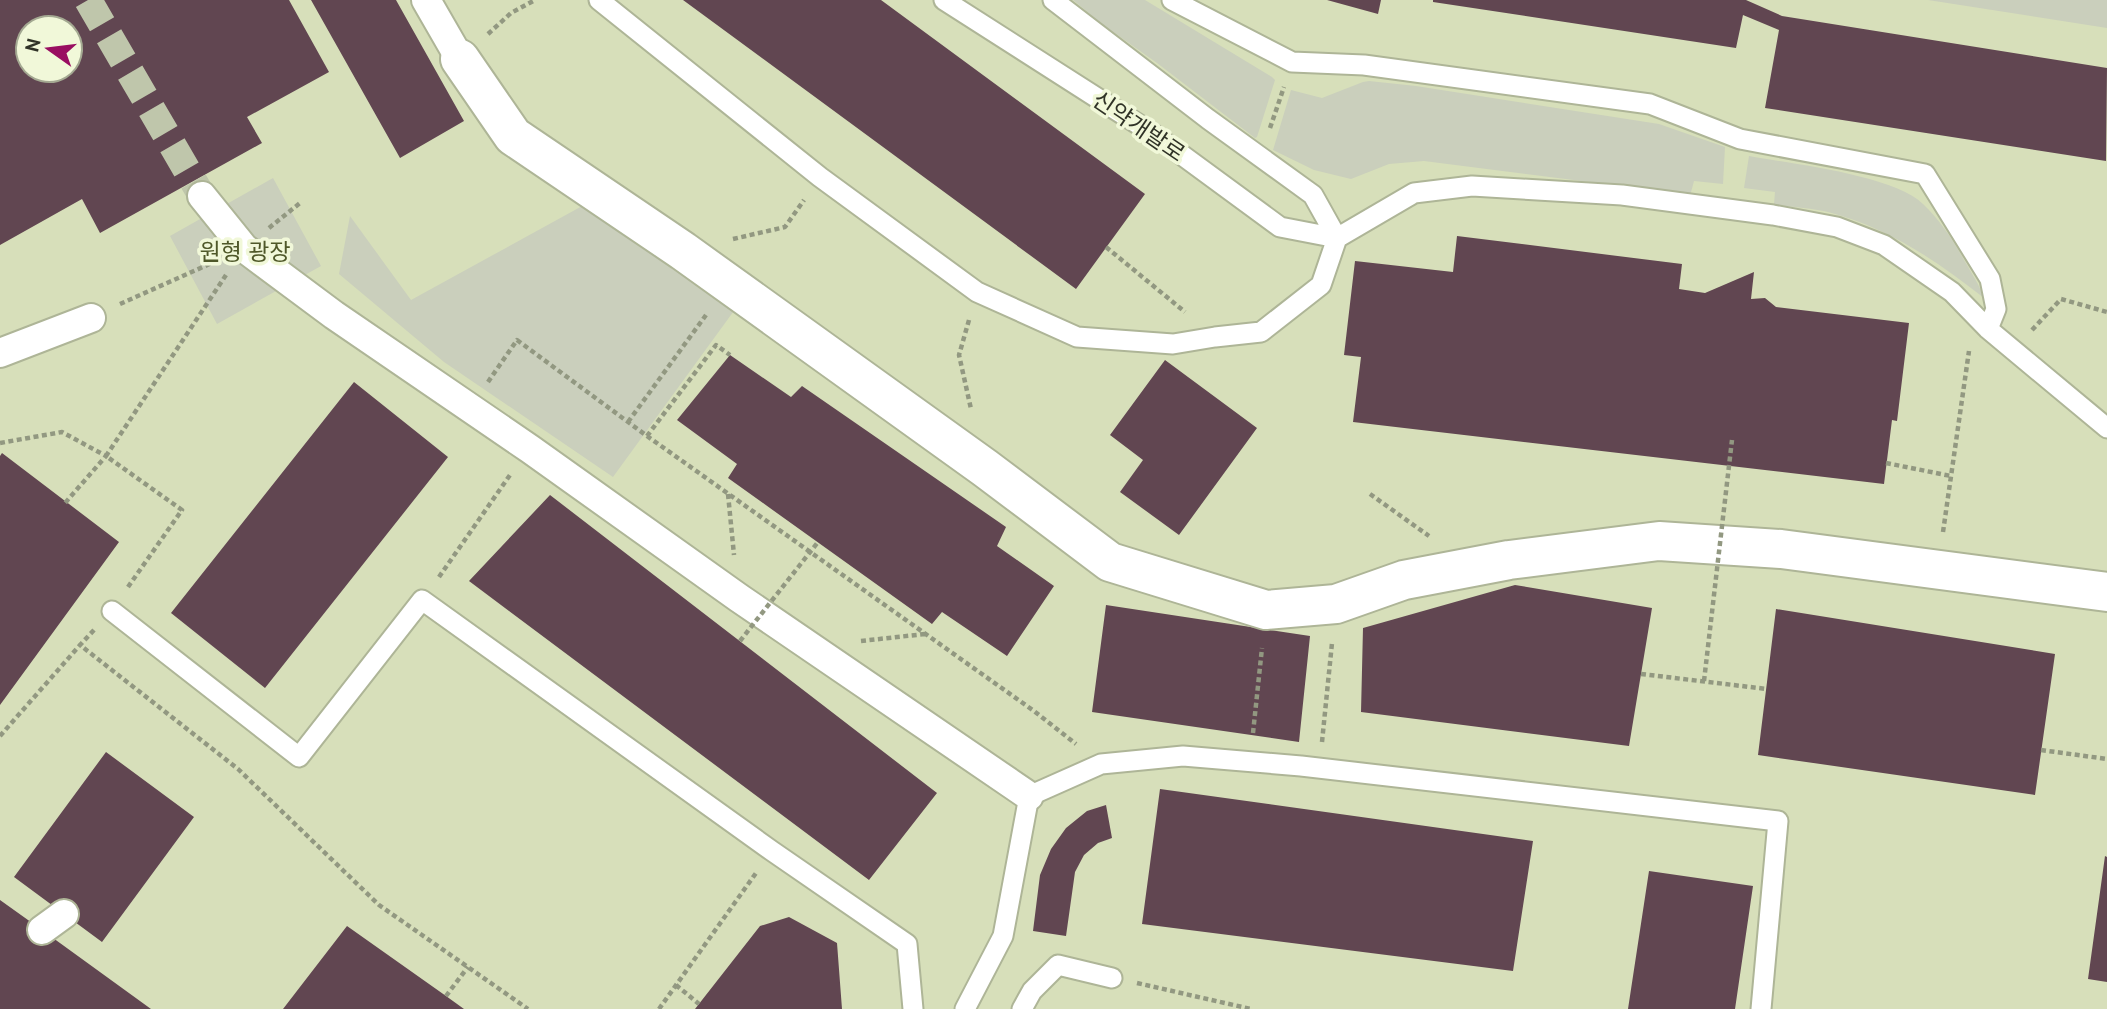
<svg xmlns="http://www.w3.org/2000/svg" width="2107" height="1009" font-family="'PT Sans','Noto Sans KR',sans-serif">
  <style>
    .built { fill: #d7dfba; fill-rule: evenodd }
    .green { fill: #cacfbc }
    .building { fill: #614651; fill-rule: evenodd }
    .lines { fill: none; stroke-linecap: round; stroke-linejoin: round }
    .pedestrian-tunnel { stroke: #bfc6ab; stroke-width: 28; stroke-dasharray: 28 14; stroke-linecap: butt }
    .service-casing { stroke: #aeb597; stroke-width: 23 }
    .pedestrian-casing { stroke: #aeb597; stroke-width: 32 }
    .minor-casing { stroke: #aeb597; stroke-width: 42 }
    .path { stroke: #929881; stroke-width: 4.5; stroke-dasharray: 5 3.5; stroke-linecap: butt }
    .service { stroke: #fff; stroke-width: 19 }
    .pedestrian { stroke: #fff; stroke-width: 28 }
    .minor { stroke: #fff; stroke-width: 38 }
    .path-bridge { stroke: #929881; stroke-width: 4.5; stroke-dasharray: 5 3.5; stroke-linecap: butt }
    .labels { text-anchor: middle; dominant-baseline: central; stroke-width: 7; stroke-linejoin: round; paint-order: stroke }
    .street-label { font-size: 23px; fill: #303327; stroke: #f1f8d9 }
    .park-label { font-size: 23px; fill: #4f5829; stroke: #f1f8d9 }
  </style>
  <rect width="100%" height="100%" fill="#e3ebcc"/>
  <path class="built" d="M0,0H2107V1009H0ZM28,28H70V70H28Z"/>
  <path class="green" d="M1073,0H1145L1272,77L1275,80L1257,137L1255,138L1157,63L1102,24Z
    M1928,0H2107V28Z
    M1369,81L1416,86L1659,124L1725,147L1723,184L1694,181L1690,196L1637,188L1424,161L1389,164L1351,179L1314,170L1273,150L1291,90L1322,98L1363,82Z
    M1749,156C1792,164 1893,175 1923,204C1939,219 1954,241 1964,260C1971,272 1980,286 1984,298C1937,261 1887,227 1828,212C1811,208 1792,207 1774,204L1775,192L1744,188Z
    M273,178L321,266L217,324L170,236Z
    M584,205L736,308L613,477L444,362L339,274L350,216L411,300Z"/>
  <path class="building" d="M0,0H289L329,72L247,117L262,143L100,233L82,199L0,245ZM28,28H70V70H28Z
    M311,0H396L464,121L400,158Z
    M683,0H881L1145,194L1076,289Z
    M1327,0H1381L1378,14Z
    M1433,0H1746L1782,16L2107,68L2106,161L1765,108L1779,30L1743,15L1736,48L1433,2Z
    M1457,236L1682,264L1679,289L1705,293L1754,272L1751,299L1765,298L1776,307L1909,323L1897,421L1892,420L1884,484L1353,422L1361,357L1344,355L1355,261L1453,272Z
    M730,355L791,397L802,386L1006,527L997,546L1054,586L1007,656L942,612L932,624L728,478L737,464L677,420Z
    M1165,360L1257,428L1179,535L1120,492L1143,460L1110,435Z
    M354,382L448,457L265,688L171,613Z
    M2,453L119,542L0,705V456Z
    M550,495L937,793L869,880L469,581Z
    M1515,585L1652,608L1629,746L1361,712L1363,628Z
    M1106,605L1310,636L1299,742L1092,712Z
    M1776,609L2055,654L2035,795L1758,755Z
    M106,752L194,817L102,942L14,877Z
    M1160,789L1533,841L1513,971L1142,924Z
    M1106,805L1112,838L1098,843L1084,855L1075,872L1066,936L1033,931L1040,875L1051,849L1066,828L1087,811Z
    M2105,856L2107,857V982L2088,979Z
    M1649,871L1753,886L1735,1009H1628Z
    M0,900L42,930L151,1009H0Z
    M789,917L837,943L842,1009H695L760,926Z
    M347,926L446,996L464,1009H283Z"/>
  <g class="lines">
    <path class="pedestrian-tunnel" d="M88,0L202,196"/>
    <g class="service-casing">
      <path id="service" d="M599,0L820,177L977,292L1077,337L1173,344L1215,337L1261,332L1321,285L1337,238L1414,193L1472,186L1622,195L1773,215L1837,227L1884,245L1952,292L1988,329L2107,428
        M944,0L1152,133L1280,227L1337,238
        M1053,0L1208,119L1313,195L1337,238
        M1172,0L1292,62L1364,65L1650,104L1740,139L1925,174L1990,279L1996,309L1988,329
        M112,611L299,757L422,600L772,851L907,944L913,1009
        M965,1009L1003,936L1029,796L1101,764L1183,756L1301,766L1778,821L1761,1009
        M1022,1009L1032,991L1058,965L1112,978"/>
    </g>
    <g class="pedestrian-casing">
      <path id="pedestrian" d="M426,0L460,59
        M202,196L244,248L334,315L530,449L739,598L1029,796
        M0,353L91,318
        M42,930L64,914"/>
    </g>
    <g class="minor-casing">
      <path id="minor" d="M460,59L513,136L683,251L985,468L1110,562L1266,610L1336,604L1404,580L1509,560L1659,541L1781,549L2107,592"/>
    </g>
    <path class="path" d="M488,34L511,13L535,0
      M1270,128L1284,87
      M269,228L300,203
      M733,239L785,227L804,200
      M1106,247L1185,312
      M120,304L214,262
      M969,320L959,355L971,409
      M2032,330L2061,299L2107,312
      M488,382L517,340L647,436L1034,711L1076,744
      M628,422L706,315
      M647,436L716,345L730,355
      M0,443L62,432L106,456L65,503
      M1886,463L1951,476
      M728,494L734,555
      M1370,494L1429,536
      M1943,532L1969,351
      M439,577L510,475
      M128,587L182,510L106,456L226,275
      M94,630L80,645L238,769L379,905L528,1009
      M861,641L925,634
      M1641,674L1767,689
      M1253,733L1262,648
      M0,736L80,645
      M1322,742L1332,643
      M2041,750L2107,759
      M1137,983L1251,1009
      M676,985L699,1004
      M446,996L468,967
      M659,1009L756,873"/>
    <use href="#service" class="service"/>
    <use href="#pedestrian" class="pedestrian"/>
    <use href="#minor" class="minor"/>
    <path class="path-bridge" d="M740,641L818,542
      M1704,681L1732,440"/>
  </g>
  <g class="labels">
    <g class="street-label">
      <text transform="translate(1139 126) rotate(34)">신약개발로</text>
    </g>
    <g class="park-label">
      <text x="245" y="251">원형 광장</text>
    </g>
  </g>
  <g transform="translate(49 49) rotate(284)"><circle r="33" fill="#f1f8d9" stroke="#a4a992" stroke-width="2"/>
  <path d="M0-5L12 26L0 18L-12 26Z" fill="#990e61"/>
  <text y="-10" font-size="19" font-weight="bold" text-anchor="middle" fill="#303327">N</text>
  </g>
</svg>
